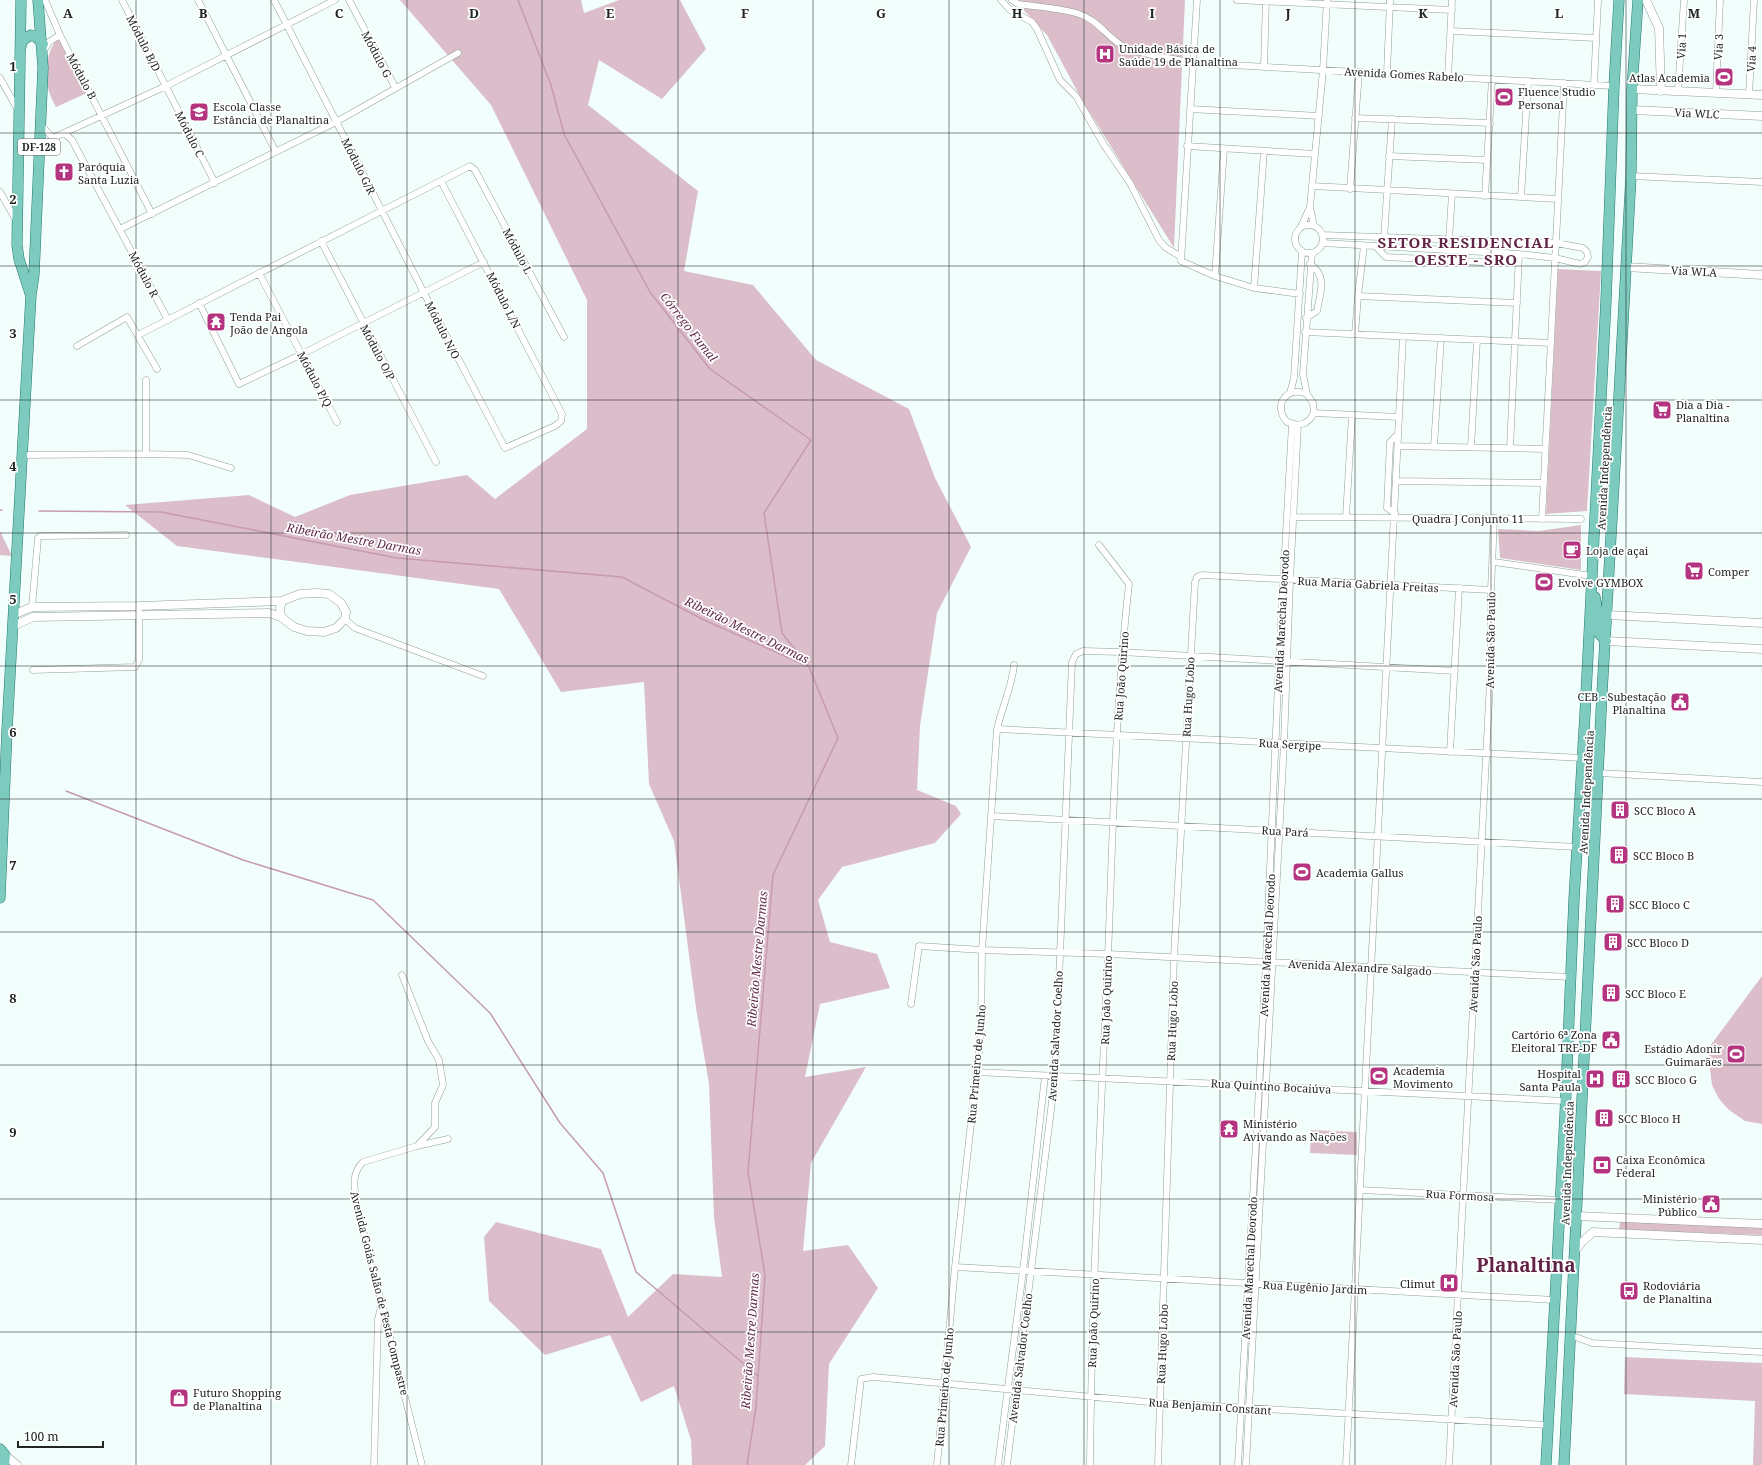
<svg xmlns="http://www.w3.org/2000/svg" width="1762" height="1465" font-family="'Noto Serif',serif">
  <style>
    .green { fill: #dcbecb }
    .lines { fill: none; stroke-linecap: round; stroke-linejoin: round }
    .stream { stroke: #c69baf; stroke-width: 1.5 }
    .minor-casing { stroke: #929e9b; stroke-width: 7 }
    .tertiary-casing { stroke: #929e9b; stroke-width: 9 }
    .primary-casing { stroke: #247a6e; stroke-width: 11 }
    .minor { stroke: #fff; stroke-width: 6 }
    .tertiary { stroke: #fff; stroke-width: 8 }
    .primary { stroke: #7dcbbf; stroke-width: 10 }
    .grid { fill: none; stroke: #212625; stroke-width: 1; stroke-opacity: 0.55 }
    .labels { text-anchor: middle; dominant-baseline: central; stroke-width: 3.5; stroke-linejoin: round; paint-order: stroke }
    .shield { fill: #fff; stroke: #646766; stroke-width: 1 }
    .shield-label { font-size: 10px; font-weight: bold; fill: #212625 }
    .street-label { font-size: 11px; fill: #212625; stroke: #fff }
    .poi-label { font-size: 11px; fill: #212625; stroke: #fff; text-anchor: start }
    .water-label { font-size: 12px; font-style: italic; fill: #622b48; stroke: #fff }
    .district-label { font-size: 15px; font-weight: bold; letter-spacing: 1px; fill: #622446; stroke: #fff }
    .town-label { font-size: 19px; font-weight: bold; fill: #622446; stroke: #fff }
    .grid-label { font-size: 13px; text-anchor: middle; font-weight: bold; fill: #212625; stroke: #fff; stroke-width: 3.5; stroke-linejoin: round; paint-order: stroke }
  </style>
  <rect width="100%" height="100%" fill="#f1fefb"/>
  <path class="green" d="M400,0H581L584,13L619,0H680L706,49L662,99L599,60L588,105L698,191L684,271L753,285L816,360L909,409L935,478L971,547L937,613L920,726L917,790L956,806L961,814L935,843L842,867L818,900L830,942L877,954L890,988L820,1004L805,1077L866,1067L811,1163L803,1251L848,1245L878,1288L829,1364L825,1446L805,1465H692L691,1440L674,1386L641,1402L610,1335L545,1355L489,1301L484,1237L496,1222L601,1249L628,1317L673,1274L722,1277L714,1217L709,1084L696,1008L674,841L649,784L644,682L561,692L499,589L177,546L125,505L249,495L295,517L350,495L467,475L495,499L587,429V300L491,105Z
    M1014,0H1185L1174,248L1082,100L1047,35Z
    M60,40L87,93L56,107C53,101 49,94 48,87C46,73 46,52 56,41Z
    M1558,269L1601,271L1587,511L1546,514Z
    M1581,525V570L1500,558L1498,529L1539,531Z
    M0,531L12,556L0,555Z
    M1762,976V1124L1745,1121L1729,1110L1719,1099L1712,1085L1709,1062L1710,1046Z
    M1311,1130L1357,1132V1155L1310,1153Z
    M1620,1221L1762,1227V1235L1619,1230Z
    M1625,1357L1762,1363V1465H1753L1755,1401L1624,1394Z"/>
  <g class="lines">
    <path class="stream" d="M518,0L551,85L564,134L650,292L710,369L811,440L764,513L782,633L809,667L838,738L773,875L748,1172L765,1275L756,1407L747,1465
      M0,510H2
      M39,511L161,512L397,558L622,577L704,620L807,666
      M66,791L243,860L373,900L490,1013L560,1123L603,1173L636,1272L758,1376"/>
    <g class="minor-casing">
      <path id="minor" d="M45,0L60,35L152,214
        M122,0L215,183
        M198,0L276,152
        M274,0L424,293L505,448L555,426L561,421L562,414L441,181
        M349,0L395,87
        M1001,0L1010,10L1032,22L1037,29L1060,80L1076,96L1104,145L1130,183L1159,240L1165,247L1181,257
        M1012,0L1018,4C1038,7 1060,8 1079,14C1096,19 1107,36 1121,45C1139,55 1173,58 1193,63L1614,86
        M1197,0L1181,261L1215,276L1254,288L1300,294
        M1237,0L1452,10
        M1451,31L1596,38
        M43,52L49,42L60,35
        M1264,67L1266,0
        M1387,73L1390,0
        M1448,77L1452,0
        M0,78L18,110
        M1594,84L1598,0
        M1678,91L1684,0
        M1716,93L1720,0
        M1749,95L1754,0
        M1190,109L1319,116
        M1355,118L1490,123
        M41,125L53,138
        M64,133L72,140L168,320
        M1187,146L1315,154
        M40,154L53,138L166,86L335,0
        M1389,156L1487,160
        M1631,176L1762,182
        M1312,186L1558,199
        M1350,189L1359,72
        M0,192L16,220
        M1485,196L1492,79
        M1521,197L1528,81
        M1295 239a14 14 0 1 1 28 0a14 14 0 1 1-28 0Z
        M1314,226L1310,207L1323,70L1327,0
        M1301,227L1310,207
        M120,229L336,122L458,53
        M1322,235L1556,243L1583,248L1587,252L1588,257L1585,262L1580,264L1555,258L1519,254L1322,243
        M1384,238L1392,119
        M1449,240L1452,194
        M321,241L436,462
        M1375,246L1386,257L1502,263L1507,253
        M259,273L337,422
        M1215,276L1224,149
        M1254,288L1264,151
        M1358,296L1517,303
        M199,303L239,384L302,354L484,262
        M1306,318L1317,311C1320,293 1328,276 1310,264
        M1305,332L1551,343
        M1355,334L1358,296L1364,246
        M138,335L470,166L475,170L564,337
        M77,346L127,317L157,369
        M1290,393L1294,378L1302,251
        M1307,394C1287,385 1272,405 1287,422L1298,425L1305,423L1310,419L1314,413L1313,403L1307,394L1303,374L1312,253
        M1314,413L1399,417
        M1398,446L1545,449
        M1434,446L1441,338
        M1471,447L1477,340
        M1510,448L1519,254
        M146,454V380
        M22,455L146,454L188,455L231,468
        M1396,481L1544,483
        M1395,513L1387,508L1390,442L1398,434
        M1293,517L1581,519
        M1346,517L1352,415
        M1542,519L1564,83
        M1494,562L1592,576
        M32,607L38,538L40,536L126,535
        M345,619L355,628L483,676
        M33,670L135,667L139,660V611
        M997,729L1583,758
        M1450,752L1459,588
        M1599,773L1762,782
        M992,816L1578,847
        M402,975L428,1041L439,1060L443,1085L435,1103V1127L417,1146
        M911,1004L919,946L982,950L1108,954L1570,977
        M976,1072L1565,1101
        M1360,1190L1560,1200
        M955,1267L1555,1300
        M1570,1335L1592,1343L1762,1352
        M374,1465L378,1319L381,1308
        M422,1465L357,1206C355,1190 350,1175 363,1162L417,1146L448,1139
        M851,1465L861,1379L873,1377L1160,1403L1548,1425
        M937,1465L955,1267L981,1033L982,950L997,729C1002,707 1012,687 1014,665
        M998,1465L1023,1271L1045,1076
        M1007,1465L1055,1077L1072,662L1076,654L1083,651L1121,652L1455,671
        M1090,1465C1092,1295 1100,1125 1108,956C1113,832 1115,707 1129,584L1099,545
        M1158,1465L1174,957L1195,582L1197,577L1202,575L1491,590
        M1238,1465L1266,962L1279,661L1292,424
        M1246,1465L1284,743L1290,580L1298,425
        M1346,1465L1403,337
        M1449,1465L1491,663V590L1494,518"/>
    </g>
    <g class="tertiary-casing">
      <path id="tertiary" d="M1646,0L1659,28L1661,91
        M1632,89L1762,95
        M1632,110L1762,116
        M1626,267L1762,275
        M317,593L329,594L341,603L346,612L345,619L336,628L324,632L307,631L294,627L281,617L280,608L282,601L300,594Z
        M15,614L32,607L139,606L282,601
        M1608,615L1762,623
        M13,626L33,617L269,613L281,617
        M1606,641L1762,649
        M1559,1222L1577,1216L1762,1224
        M1575,1251L1581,1243L1593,1232L1762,1240
        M5,1455L17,1465"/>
    </g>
    <g class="primary-casing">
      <path id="primary" d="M21,0L17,245L19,259L30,293
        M21,46L23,40L31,35L36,37L43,44
        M1595,597L1597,609V631L1606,641
        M0,898L7,730L31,295L34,275L43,68L38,0
        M0,1449L5,1455L4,1465
        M1546,1465L1565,1115L1574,899L1585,714L1606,301L1614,86L1619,0
        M1564,1465L1602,693L1619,396L1631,176L1632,89L1638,0"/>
    </g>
    <use href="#minor" class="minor"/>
    <use href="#tertiary" class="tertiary"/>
    <use href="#primary" class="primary"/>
  </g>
  <path class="grid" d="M136,0V1465M271,0V1465M407,0V1465M542,0V1465M678,0V1465M813,0V1465M949,0V1465M1084,0V1465M1220,0V1465M1355,0V1465M1491,0V1465M1626,0V1465M0,133H1762M0,266H1762M0,400H1762M0,533H1762M0,666H1762M0,799H1762M0,932H1762M0,1065H1762M0,1199H1762M0,1332H1762"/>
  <defs>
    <g id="hospital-square" transform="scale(1)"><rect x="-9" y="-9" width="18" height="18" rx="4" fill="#b5347f" stroke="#fff"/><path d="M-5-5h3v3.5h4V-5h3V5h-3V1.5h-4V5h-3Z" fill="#fff"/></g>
    <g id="stadium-square" transform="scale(1)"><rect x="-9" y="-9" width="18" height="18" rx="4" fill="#b5347f" stroke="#fff"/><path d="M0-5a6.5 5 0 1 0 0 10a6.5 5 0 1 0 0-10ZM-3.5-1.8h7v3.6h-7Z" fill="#fff"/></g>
    <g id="school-square" transform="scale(1)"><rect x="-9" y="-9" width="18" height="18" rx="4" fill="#b5347f" stroke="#fff"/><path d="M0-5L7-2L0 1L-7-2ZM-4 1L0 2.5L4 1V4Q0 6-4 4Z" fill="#fff"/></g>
    <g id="church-square" transform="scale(1)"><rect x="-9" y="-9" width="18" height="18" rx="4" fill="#b5347f" stroke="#fff"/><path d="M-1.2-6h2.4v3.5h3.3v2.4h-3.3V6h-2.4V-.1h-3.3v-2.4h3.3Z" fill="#fff"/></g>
    <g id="temple-square" transform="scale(1)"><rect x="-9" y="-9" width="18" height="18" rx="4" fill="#b5347f" stroke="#fff"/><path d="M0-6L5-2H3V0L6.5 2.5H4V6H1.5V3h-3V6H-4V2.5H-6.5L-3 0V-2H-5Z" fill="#fff"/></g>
    <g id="supermarket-square" transform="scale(1)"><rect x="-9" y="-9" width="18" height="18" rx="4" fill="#b5347f" stroke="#fff"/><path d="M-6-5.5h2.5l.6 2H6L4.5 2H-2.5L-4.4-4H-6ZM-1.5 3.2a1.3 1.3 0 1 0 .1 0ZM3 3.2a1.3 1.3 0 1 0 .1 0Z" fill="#fff"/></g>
    <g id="cafe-square" transform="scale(1)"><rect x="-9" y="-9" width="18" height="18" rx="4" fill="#b5347f" stroke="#fff"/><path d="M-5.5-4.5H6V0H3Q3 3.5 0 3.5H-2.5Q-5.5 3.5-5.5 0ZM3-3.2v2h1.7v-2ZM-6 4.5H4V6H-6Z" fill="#fff"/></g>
    <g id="civic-square" transform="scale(1)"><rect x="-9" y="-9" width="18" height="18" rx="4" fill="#b5347f" stroke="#fff"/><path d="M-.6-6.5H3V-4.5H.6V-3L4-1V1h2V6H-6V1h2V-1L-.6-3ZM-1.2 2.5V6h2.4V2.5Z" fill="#fff"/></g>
    <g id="building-square" transform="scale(1)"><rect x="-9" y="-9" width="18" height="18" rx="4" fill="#b5347f" stroke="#fff"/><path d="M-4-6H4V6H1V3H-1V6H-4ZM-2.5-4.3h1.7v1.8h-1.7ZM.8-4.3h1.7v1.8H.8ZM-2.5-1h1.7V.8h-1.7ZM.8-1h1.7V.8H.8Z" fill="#fff"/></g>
    <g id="bank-square" transform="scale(1)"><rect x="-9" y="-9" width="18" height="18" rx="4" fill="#b5347f" stroke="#fff"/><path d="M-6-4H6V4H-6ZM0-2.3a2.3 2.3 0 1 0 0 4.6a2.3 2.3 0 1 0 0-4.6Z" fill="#fff"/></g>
    <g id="bus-square" transform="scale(1)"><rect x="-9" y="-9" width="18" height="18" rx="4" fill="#b5347f" stroke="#fff"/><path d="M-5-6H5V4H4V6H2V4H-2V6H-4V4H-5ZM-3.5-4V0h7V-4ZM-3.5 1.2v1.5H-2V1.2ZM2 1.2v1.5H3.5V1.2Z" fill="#fff"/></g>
    <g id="shop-square" transform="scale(1)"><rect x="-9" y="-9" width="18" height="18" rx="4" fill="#b5347f" stroke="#fff"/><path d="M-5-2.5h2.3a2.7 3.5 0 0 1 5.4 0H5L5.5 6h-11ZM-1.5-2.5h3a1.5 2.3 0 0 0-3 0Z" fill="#fff"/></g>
  </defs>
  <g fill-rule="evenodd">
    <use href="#hospital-square" x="1105" y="54"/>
    <use href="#stadium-square" x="1724" y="77"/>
    <use href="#stadium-square" x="1504" y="97"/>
    <use href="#school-square" x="199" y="112"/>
    <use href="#church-square" x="64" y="172"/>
    <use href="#temple-square" x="216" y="322"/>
    <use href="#supermarket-square" x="1662" y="410"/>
    <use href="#cafe-square" x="1572" y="550"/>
    <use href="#supermarket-square" x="1694" y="571"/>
    <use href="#stadium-square" x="1544" y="582"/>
    <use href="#civic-square" x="1680" y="702"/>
    <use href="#building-square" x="1620" y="810"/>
    <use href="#building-square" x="1619" y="855"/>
    <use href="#stadium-square" x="1302" y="872"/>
    <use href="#building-square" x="1615" y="904"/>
    <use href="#building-square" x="1613" y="942"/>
    <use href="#building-square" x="1611" y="993"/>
    <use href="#civic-square" x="1611" y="1040"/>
    <use href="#stadium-square" x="1736" y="1054"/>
    <use href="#stadium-square" x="1379" y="1076"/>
    <use href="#hospital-square" x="1595" y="1079"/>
    <use href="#building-square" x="1621" y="1079"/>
    <use href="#building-square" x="1604" y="1118"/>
    <use href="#temple-square" x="1229" y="1129"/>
    <use href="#bank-square" x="1602" y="1165"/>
    <use href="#civic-square" x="1711" y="1204"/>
    <use href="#hospital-square" x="1449" y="1283"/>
    <use href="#bus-square" x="1629" y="1291"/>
    <use href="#shop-square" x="179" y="1398"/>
  </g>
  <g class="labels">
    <rect class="shield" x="18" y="139" width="42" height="16" rx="3"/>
    <g class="shield-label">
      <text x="39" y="147">DF-128</text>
    </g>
    <g class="street-label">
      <text transform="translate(144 43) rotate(63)">Módulo B/D</text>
      <text transform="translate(1681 46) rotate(-87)">Via 1</text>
      <text transform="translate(1718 47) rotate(-87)">Via 3</text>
      <text transform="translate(377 54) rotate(62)">Módulo G</text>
      <text transform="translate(1751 59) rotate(-87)">Via 4</text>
      <text transform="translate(1404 74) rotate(3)">Avenida Gomes Rabelo</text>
      <text transform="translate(82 76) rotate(62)">Módulo B</text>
      <text transform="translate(1697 113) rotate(3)">Via WLC</text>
      <text transform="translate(190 134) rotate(63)">Módulo C</text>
      <text transform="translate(359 166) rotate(63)">Módulo G/R</text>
      <text transform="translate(518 251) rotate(62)">Módulo L</text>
      <text transform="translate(1694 271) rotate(3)">Via WLA</text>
      <text transform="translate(144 274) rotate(62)">Módulo R</text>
      <text transform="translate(504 300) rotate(63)">Módulo L/N</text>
      <text transform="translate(443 330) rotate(63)">Módulo N/O</text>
      <text transform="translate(378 352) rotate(62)">Módulo O/P</text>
      <text transform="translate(315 379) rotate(62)">Módulo P/Q</text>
      <text transform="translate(1604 468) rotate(-87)">Avenida Independência</text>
      <text x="1468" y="518">Quadra J Conjunto 11</text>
      <text transform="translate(1368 584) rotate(3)">Rua Maria Gabriela Freitas</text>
      <text transform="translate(1281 621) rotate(-87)">Avenida Marechal Deorodo</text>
      <text transform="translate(1490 640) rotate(-89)">Avenida São Paulo</text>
      <text transform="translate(1121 676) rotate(-86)">Rua João Quirino</text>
      <text transform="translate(1188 697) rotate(-87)">Rua Hugo Lobo</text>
      <text transform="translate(1290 744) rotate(3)">Rua Sergipe</text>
      <text transform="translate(1586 792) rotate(-87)">Avenida Independência</text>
      <text transform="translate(1285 831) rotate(3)">Rua Pará</text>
      <text transform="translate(1267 945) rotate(-87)">Avenida Marechal Deorodo</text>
      <text transform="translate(1475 964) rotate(-87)">Avenida São Paulo</text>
      <text transform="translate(1360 967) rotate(3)">Avenida Alexandre Salgado</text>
      <text transform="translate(1106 1000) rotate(-88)">Rua João Quirino</text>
      <text transform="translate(1172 1021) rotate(-88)">Rua Hugo Lobo</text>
      <text transform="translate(1055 1036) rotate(-87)">Avenida Salvador Coelho</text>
      <text transform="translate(976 1064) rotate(-85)">Rua Primeiro de Junho</text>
      <text transform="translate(1271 1086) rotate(3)">Rua Quintino Bocaiúva</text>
      <text transform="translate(1567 1163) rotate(-88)">Avenida Independência</text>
      <text transform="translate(1460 1195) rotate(3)">Rua Formosa</text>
      <text transform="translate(1249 1268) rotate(-87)">Avenida Marechal Deorodo</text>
      <text transform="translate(1315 1287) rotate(3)">Rua Eugênio Jardim</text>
      <text transform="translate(380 1293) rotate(76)">Avenida Goiás Salão de Festa Compastre</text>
      <text transform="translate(1093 1323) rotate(-88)">Rua João Quirino</text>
      <text transform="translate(1162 1344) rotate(-88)">Rua Hugo Lobo</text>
      <text transform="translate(1020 1358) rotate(-83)">Avenida Salvador Coelho</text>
      <text transform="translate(1455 1359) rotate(-87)">Avenida São Paulo</text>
      <text transform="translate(944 1387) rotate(-85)">Rua Primeiro de Junho</text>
      <text transform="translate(1210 1406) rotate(4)">Rua Benjamin Constant</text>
    </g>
    <g class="poi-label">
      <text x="1119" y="48">Unidade Básica de<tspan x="1119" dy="13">Saúde 19 de Planaltina</tspan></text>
      <text x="1710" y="77" text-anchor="end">Atlas Academia</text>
      <text x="1518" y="91">Fluence Studio<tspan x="1518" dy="13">Personal</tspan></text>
      <text x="213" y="106">Escola Classe<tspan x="213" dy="13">Estância de Planaltina</tspan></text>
      <text x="78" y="166">Paróquia<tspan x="78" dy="13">Santa Luzia</tspan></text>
      <text x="230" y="316">Tenda Pai<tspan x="230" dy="13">João de Angola</tspan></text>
      <text x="1676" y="404">Dia a Dia -<tspan x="1676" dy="13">Planaltina</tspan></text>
      <text x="1586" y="550">Loja de açai</text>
      <text x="1708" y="571">Comper</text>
      <text x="1558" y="582">Evolve GYMBOX</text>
      <text x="1666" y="696" text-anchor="end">CEB - Subestação<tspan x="1666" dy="13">Planaltina</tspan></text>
      <text x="1634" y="810">SCC Bloco A</text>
      <text x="1633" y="855">SCC Bloco B</text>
      <text x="1316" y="872">Academia Gallus</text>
      <text x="1629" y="904">SCC Bloco C</text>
      <text x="1627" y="942">SCC Bloco D</text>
      <text x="1625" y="993">SCC Bloco E</text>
      <text x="1597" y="1034" text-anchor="end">Cartório 6ª Zona<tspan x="1597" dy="13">Eleitoral TRE-DF</tspan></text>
      <text x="1722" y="1048" text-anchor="end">Estádio Adonir<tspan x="1722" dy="13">Guimarães</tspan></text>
      <text x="1393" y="1070">Academia<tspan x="1393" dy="13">Movimento</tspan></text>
      <text x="1581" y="1073" text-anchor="end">Hospital<tspan x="1581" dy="13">Santa Paula</tspan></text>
      <text x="1635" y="1079">SCC Bloco G</text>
      <text x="1618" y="1118">SCC Bloco H</text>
      <text x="1243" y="1123">Ministério<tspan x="1243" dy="13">Avivando as Nações</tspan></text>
      <text x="1616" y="1159">Caixa Econômica<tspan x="1616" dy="13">Federal</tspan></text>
      <text x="1697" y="1198" text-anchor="end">Ministério<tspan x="1697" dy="13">Público</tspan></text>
      <text x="1435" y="1283" text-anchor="end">Climut</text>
      <text x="1643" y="1285">Rodoviária<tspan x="1643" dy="13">de Planaltina</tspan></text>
      <text x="193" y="1392">Futuro Shopping<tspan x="193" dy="13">de Planaltina</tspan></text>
    </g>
    <g class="water-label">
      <text transform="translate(689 327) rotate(52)">Córrego Fumal</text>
      <text transform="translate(354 539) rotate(10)">Ribeirão Mestre Darmas</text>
      <text transform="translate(747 630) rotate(26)">Ribeirão Mestre Darmas</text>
      <text transform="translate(757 959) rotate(-85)">Ribeirão Mestre Darmas</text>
      <text transform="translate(750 1341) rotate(-86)">Ribeirão Mestre Darmas</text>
    </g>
    <g class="district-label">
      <text x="1466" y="242">SETOR RESIDENCIAL<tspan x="1466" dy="17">OESTE - SRO</tspan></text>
    </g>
    <g class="town-label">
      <text x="1526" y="1265">Planaltina</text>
    </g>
  </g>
  <g class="grid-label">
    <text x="68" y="18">A</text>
    <text x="203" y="18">B</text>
    <text x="339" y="18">C</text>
    <text x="474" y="18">D</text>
    <text x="610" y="18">E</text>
    <text x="745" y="18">F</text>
    <text x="881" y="18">G</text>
    <text x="1017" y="18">H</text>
    <text x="1152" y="18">I</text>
    <text x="1288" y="18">J</text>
    <text x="1423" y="18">K</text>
    <text x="1559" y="18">L</text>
    <text x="1694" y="18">M</text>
    <text x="13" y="71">1</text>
    <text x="13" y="204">2</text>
    <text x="13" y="338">3</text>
    <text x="13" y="471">4</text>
    <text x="13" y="604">5</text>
    <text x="13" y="737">6</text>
    <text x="13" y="870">7</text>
    <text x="13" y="1003">8</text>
    <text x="13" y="1137">9</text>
  </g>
  <path d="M18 1441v6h85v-6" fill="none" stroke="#212625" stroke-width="2"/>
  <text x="24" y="1441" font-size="12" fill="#212625" stroke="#ffffff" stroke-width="3" paint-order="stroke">100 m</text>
</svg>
